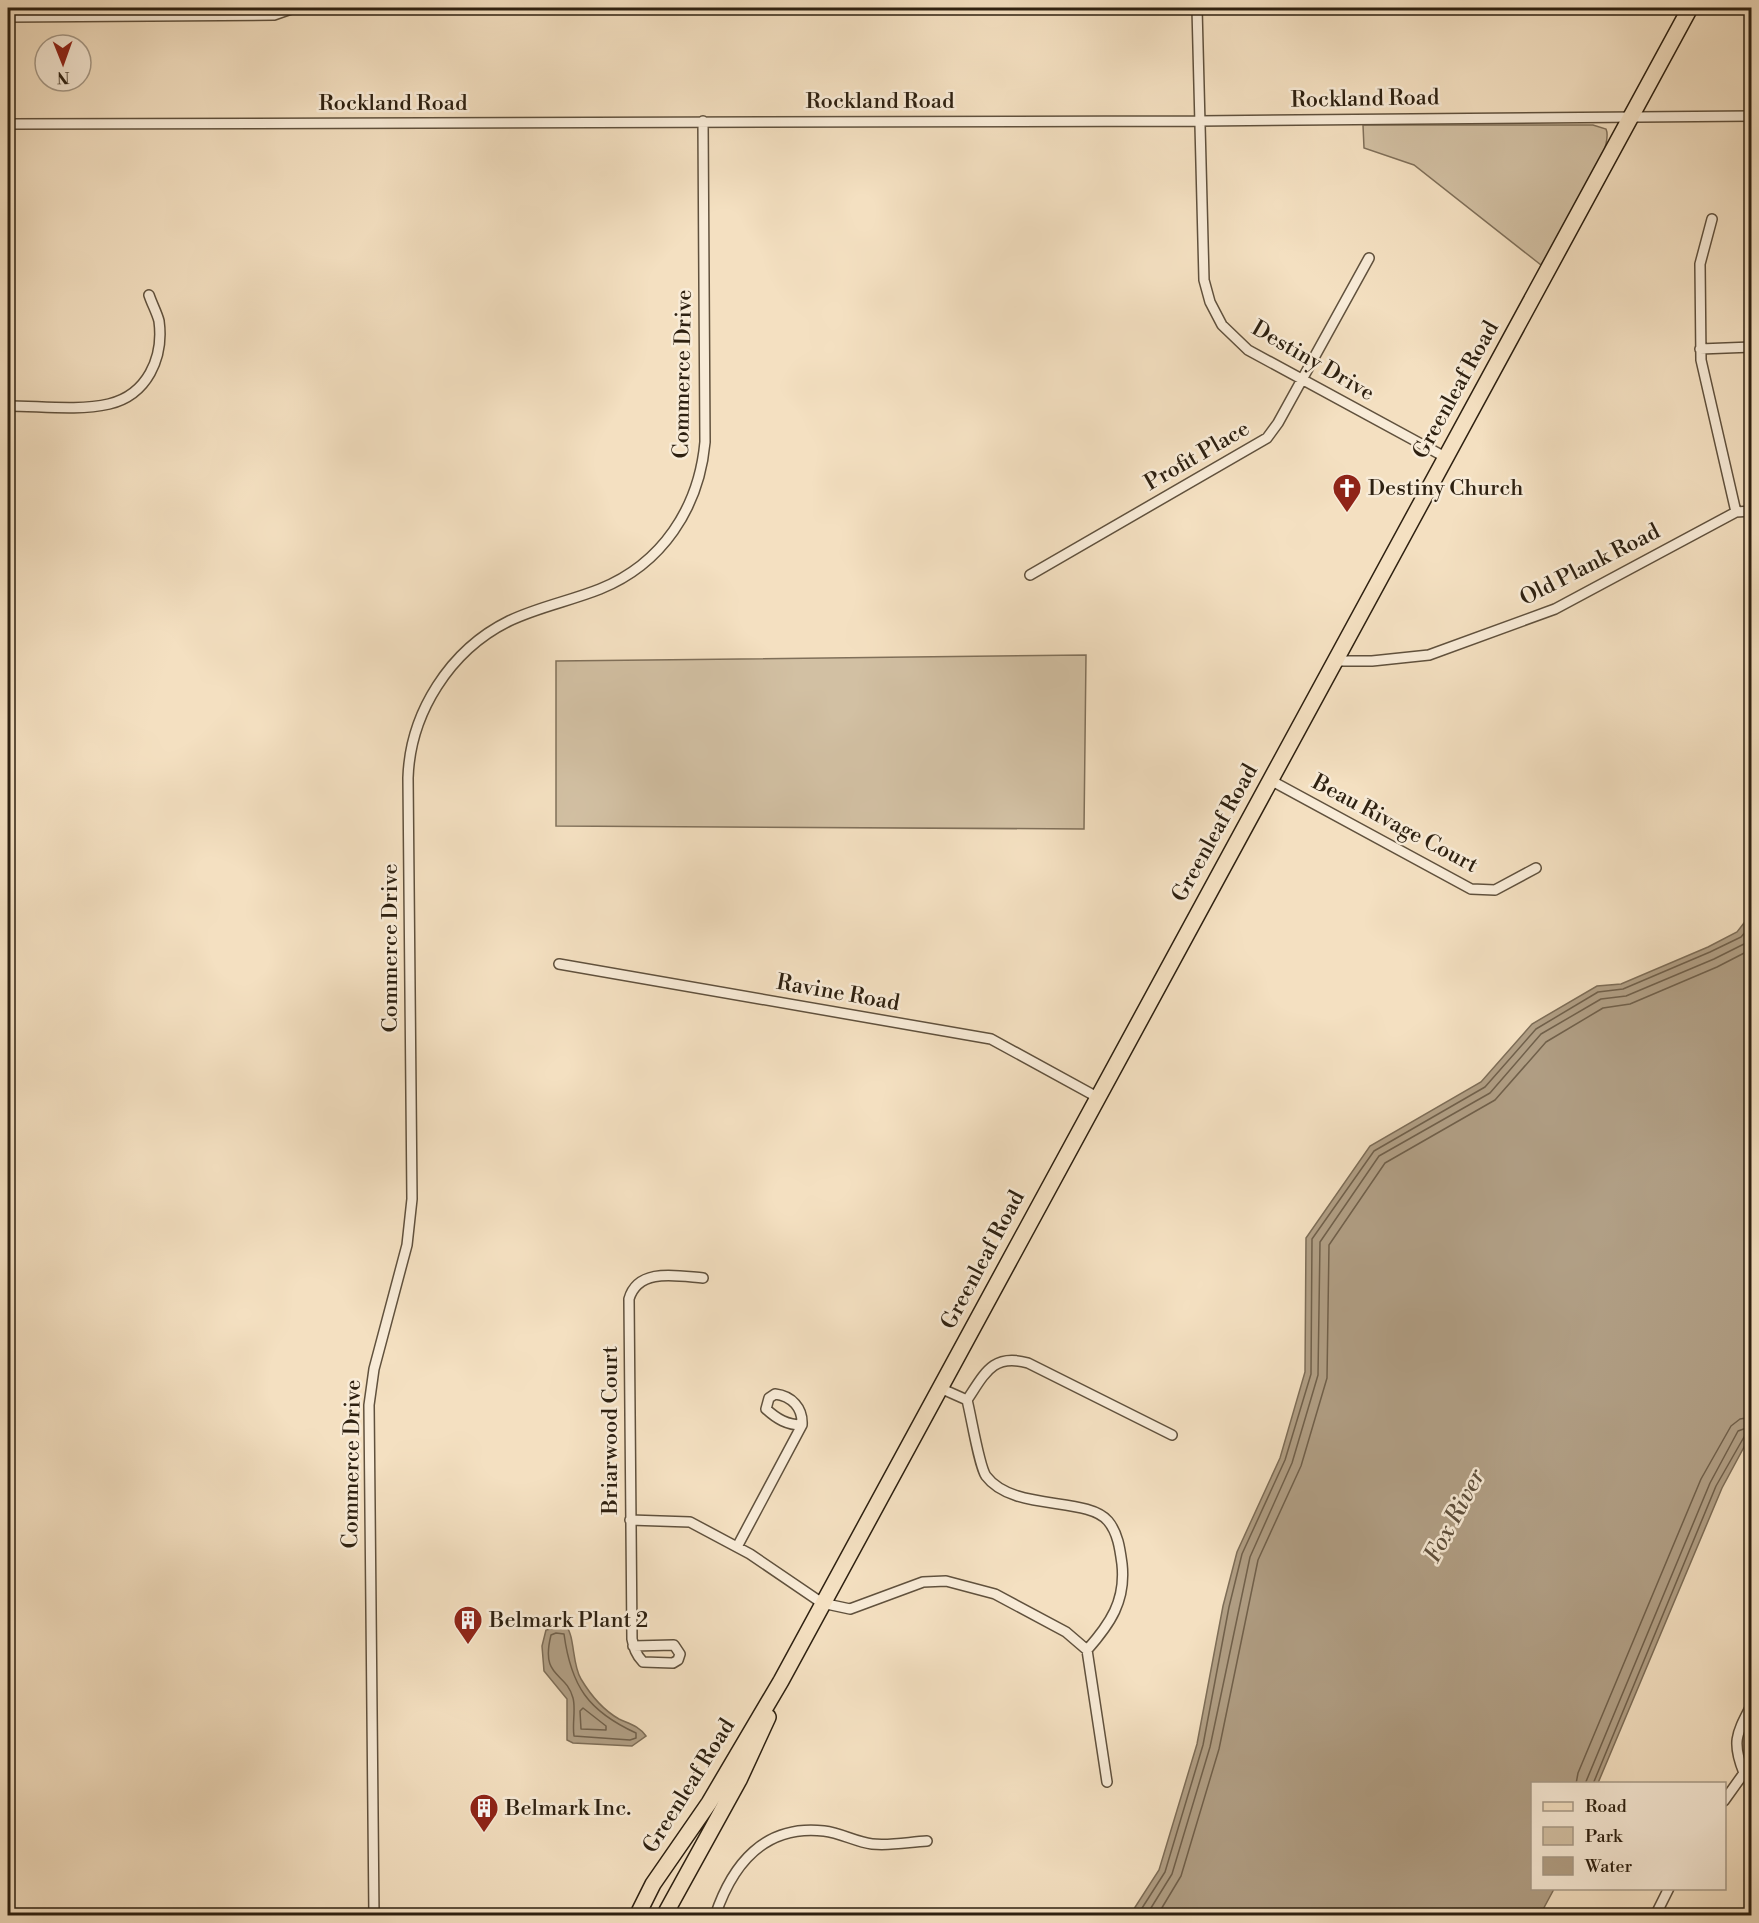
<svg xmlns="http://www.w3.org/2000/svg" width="1759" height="1923" font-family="'Libre Bodoni',serif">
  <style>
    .green { fill: #d2c0a3; stroke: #80705a; stroke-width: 1.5 }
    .water { fill: #b19f85; stroke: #7d6d57; stroke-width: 1.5 }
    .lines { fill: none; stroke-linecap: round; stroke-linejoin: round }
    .shore { stroke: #70604b; stroke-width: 1.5 }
    .street-casing { stroke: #60513d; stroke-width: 12 }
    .primary-casing { stroke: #2e2111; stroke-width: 18 }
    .street { stroke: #f8ebd7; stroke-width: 9 }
    .primary { stroke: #f4e0c1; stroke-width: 15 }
    .labels { text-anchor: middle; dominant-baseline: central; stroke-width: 5; stroke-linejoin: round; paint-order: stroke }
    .street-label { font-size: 22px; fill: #2e2111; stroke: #f8ebd7 }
    .poi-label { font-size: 22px; fill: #2e2111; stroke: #f8ebd7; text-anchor: start }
    .water-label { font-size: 24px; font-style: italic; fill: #5c4d3a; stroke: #f8ebd7 }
  </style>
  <rect width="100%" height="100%" fill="#f4e0c1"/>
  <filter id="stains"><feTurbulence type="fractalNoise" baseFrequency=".00333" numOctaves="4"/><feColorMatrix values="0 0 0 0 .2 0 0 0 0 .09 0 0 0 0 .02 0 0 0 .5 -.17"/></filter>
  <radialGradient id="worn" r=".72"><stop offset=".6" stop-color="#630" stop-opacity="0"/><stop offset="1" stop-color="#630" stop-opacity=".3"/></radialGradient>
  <path class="green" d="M1363,125H1593L1606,129C1616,151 1555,242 1541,265L1414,165L1364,148Z
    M1086,655L1084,829L556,826V661Z"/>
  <path class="water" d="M1751,914V1434L1722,1488L1598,1783L1532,1784V1888L1554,1889L1540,1915H1130L1159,1870L1197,1744L1223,1606L1237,1552L1280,1458L1305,1372L1306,1238L1370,1146L1481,1082L1532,1024L1597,986L1621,984L1708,947L1737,932Z
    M566,1626C575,1636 572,1665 581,1679C590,1694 603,1710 619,1719C630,1724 639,1726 646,1736L632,1746L573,1743L567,1740V1699L544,1671L542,1646L546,1630Z"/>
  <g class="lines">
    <path class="shore" d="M556,1633L564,1634C571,1686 588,1711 636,1733V1738L630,1740L574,1736C572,1724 576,1709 573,1698C566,1671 540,1679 551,1635Z
      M583,1708L606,1726V1730L581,1729L580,1711Z
      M1576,1784L1578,1773L1701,1479L1731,1426L1740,1419L1752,1417
      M1585,1784L1710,1483L1738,1431L1752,1426
      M1593,1784L1716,1486L1744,1437L1752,1433
      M1137,1916L1165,1872L1203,1745L1229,1607L1242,1554L1285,1460L1311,1374L1312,1239L1374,1151L1485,1087L1536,1029L1598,992L1623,989L1710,952L1741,937L1752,924
      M1146,1916L1172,1874L1210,1747L1250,1557L1292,1463L1318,1375L1320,1242L1379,1156L1490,1093L1541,1034L1601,999L1626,996L1714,959L1744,944L1752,936
      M1157,1916L1181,1876L1219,1749L1258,1560L1301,1466L1327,1378L1329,1245L1385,1163L1495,1100L1546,1042L1603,1008L1630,1004L1717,967L1752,949"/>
    <g class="street-casing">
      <path id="street" d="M1197,8L1204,280L1210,302L1222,325L1248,350L1445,457
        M8,17L274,15L294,8
        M8,124L1199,121L1752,116
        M1712,219L1700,264L1701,360L1736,512
        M1700,349L1752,347
        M8,406C40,406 78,411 109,404C147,395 164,358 159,321C157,313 152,304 149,295
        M1030,575L1267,438L1278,423L1369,258
        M1336,661H1372L1429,655L1555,609L1736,512L1752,511
        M1270,780L1471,889L1495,890L1536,868
        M559,964L991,1039L1097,1097
        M940,1388L967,1400C971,1415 979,1466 986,1476C1013,1512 1087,1496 1108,1521C1118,1533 1120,1549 1122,1564C1126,1601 1110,1624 1087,1650
        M967,1400C985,1373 993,1353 1028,1363L1172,1435
        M630,1520L690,1522L750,1554L822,1603L850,1609L923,1582L946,1581L995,1594L1066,1632L1087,1650L1107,1782
        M737,1547L802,1425C803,1408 792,1396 775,1394L769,1398L766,1409C777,1419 787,1425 802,1425
        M633,1646L674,1645L680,1654L678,1660L673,1663L643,1662C636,1655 634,1648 632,1639L629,1299C638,1267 678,1276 703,1278
        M1744,1773C1731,1741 1737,1733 1752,1704
        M1724,1801L1744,1773
        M374,1916L369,1405L374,1369L407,1245L412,1199L408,778C410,713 450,650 509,621C538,607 570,601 600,589C662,564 699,508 705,442L703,121
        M715,1916C732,1865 764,1824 824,1831C841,1833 856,1842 872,1844C891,1846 909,1842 927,1841
        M1655,1916L1669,1888"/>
    </g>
    <g class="primary-casing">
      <path id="primary" d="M637,1916L653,1884L709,1803L781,1681L1690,8
        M664,1916L739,1780L768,1717"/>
    </g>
    <use href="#street" class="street"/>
    <use href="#primary" class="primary"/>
  </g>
  <defs>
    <g id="church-pin" transform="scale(1.5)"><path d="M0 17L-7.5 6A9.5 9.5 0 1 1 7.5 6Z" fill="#8f2418" stroke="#f8ebd7"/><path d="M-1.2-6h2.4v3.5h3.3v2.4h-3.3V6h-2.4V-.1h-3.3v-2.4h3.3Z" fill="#fff"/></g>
    <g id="building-pin" transform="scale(1.5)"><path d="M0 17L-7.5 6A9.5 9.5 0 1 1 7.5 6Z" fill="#8f2418" stroke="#f8ebd7"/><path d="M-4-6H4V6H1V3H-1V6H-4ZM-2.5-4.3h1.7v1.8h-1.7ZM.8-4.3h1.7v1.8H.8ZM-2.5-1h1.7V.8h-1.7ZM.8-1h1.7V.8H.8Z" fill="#fff"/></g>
  </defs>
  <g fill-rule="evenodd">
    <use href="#church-pin" x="1347" y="488"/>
    <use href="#building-pin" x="468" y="1620"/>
    <use href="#building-pin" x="484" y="1808"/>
  </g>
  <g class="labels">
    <g class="street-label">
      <text transform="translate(1365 99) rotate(-1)">Rockland Road</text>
      <text x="880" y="101">Rockland Road</text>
      <text x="393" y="103">Rockland Road</text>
      <text transform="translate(1313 361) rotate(30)">Destiny Drive</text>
      <text transform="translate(683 374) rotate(-89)">Commerce Drive</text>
      <text transform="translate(1456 390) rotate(-61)">Greenleaf Road</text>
      <text transform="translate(1197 456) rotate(-30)">Profit Place</text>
      <text transform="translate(1590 565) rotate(-27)">Old Plank Road</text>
      <text transform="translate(1395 824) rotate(28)">Beau Rivage Court</text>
      <text transform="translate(1215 833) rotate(-61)">Greenleaf Road</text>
      <text transform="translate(390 948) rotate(-90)">Commerce Drive</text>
      <text transform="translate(838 993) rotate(10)">Ravine Road</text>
      <text transform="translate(983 1260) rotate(-62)">Greenleaf Road</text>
      <text transform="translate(610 1430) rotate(-90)">Briarwood Court</text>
      <text transform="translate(352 1464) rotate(-89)">Commerce Drive</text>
      <text transform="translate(689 1786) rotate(-58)">Greenleaf Road</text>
    </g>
    <g class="poi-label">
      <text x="1368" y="488">Destiny Church</text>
      <text x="489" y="1620">Belmark Plant 2</text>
      <text x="505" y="1808">Belmark Inc.</text>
    </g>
    <g class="water-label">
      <text transform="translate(1455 1516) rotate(-62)">Fox River</text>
    </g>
  </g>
  <rect width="1759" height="1923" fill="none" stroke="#f4e0c1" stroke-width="30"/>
  <rect x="9" y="9" width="1741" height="1905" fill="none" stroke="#2e2111" stroke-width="3"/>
  <rect x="15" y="15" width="1729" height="1893" fill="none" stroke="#2e2111" stroke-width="1.5"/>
  <rect x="1531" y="1782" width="195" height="108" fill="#f8ebd7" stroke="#a79a88" stroke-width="1.5"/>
  <rect x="1543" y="1802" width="30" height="9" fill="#f4e0c1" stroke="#a79a88" stroke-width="1.5"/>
  <text x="1585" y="1812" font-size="18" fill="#2e2111">Road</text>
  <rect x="1543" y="1827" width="30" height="18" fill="#d2c0a3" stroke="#a79a88" stroke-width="1.5"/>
  <text x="1585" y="1842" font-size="18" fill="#2e2111">Park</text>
  <rect x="1543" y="1857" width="30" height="18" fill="#b19f85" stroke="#a79a88" stroke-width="1.5"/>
  <text x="1585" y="1872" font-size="18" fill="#2e2111">Water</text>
  <g transform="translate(63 63) rotate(179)"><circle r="28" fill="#f8ebd7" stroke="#a79a88" stroke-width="1.5"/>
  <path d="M0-4.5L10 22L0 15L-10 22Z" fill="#8f2418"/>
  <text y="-9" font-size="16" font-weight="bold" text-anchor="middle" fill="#2e2111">N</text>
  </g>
  <rect width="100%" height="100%" filter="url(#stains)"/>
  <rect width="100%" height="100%" fill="url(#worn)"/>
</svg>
